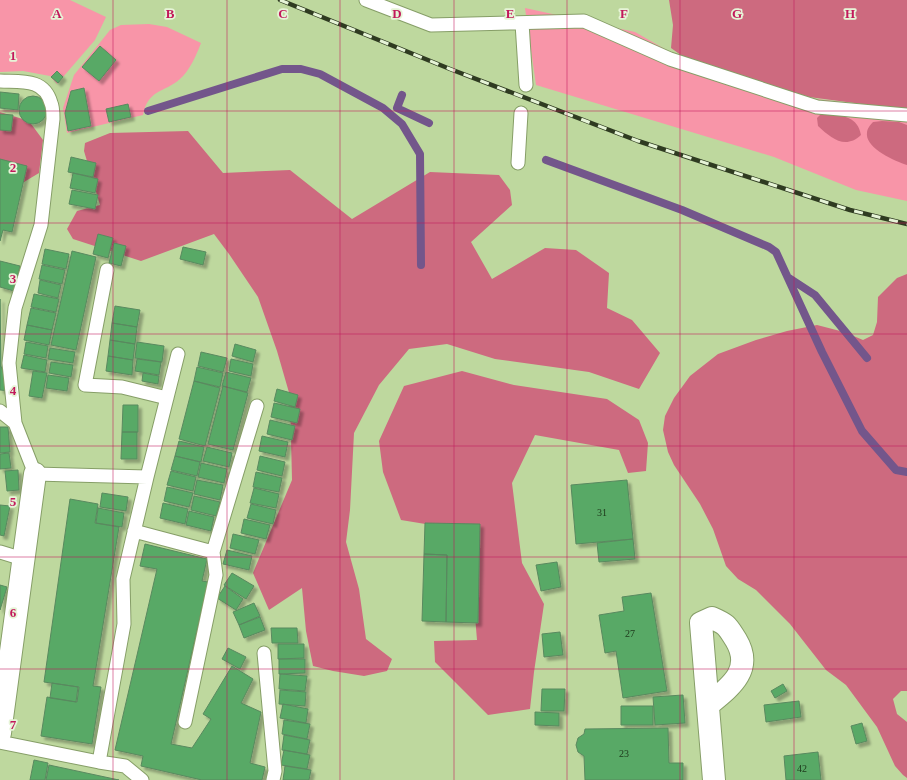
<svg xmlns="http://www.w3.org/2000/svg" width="907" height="780" font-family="'Times New Roman',serif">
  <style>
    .green { fill: #f895a8 }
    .forest { fill: #cd6a7f }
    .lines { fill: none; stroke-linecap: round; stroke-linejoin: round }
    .stream { stroke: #73568b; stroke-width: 8 }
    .building { fill: #58a966; stroke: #59895f; filter: url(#shadow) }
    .lane-casing { stroke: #869e67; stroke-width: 15 }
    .street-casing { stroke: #869e67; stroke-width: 24 }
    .lane { stroke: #fff; stroke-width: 13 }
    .street { stroke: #fff; stroke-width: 22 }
    .rail-casing { stroke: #2f3b21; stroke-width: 4.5 }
    .rail { stroke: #e6f4d7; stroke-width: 3; stroke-dasharray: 9; stroke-linecap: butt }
    .grid { fill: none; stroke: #c2185b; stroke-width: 1; stroke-opacity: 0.55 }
    .labels { text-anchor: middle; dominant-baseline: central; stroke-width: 3.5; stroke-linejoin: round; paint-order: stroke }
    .number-label { font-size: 10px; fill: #1d371a }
    .grid-label { font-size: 13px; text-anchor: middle; font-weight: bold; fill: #c2185b; stroke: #e6f4d7; stroke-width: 3.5; stroke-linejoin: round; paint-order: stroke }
  </style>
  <defs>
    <filter id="shadow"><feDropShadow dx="3.5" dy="3.5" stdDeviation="1" flood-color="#0004"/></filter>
  </defs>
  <rect width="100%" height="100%" fill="#bed89e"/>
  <path class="green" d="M0,0H70L106,17L95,40L57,84L50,76L23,71L0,72Z
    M525,8L635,32L684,60L809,98L907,110V201L856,190L774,157L536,85Z
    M149,24L167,27L201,43C196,56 190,70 180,79C164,93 148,89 143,115L67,133L63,108L74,75L110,30L121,25Z"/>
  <path class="forest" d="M669,0H907V110L809,97L685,58L671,48L673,25Z
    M0,112L29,121L43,140L39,173L24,182L0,163Z
    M828,113C844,116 858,117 861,135C845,150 831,138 818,126L817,118L821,114Z
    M882,121L899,122L907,125V165C895,161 865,148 867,133C867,129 870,125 873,122Z
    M188,131L223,173L290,170L352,219L430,172L499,175L510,190L512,205L471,242L492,279L545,248L576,250L609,273L607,308L632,320L660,353L639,389L589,372L495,359L447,344L409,349L379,385L354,433L350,510L346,542L359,589L366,639L392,659L387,671L364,676L333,671L313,666L306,631L302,588L269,610L253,573L292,480L290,396L277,351L258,297L229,254L214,234L141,261L73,239L67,229L77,211L100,205L84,151L85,143L110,133Z
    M907,274V691H901L893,699L897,714L907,722V778L903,775L895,766L877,727L846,685L826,670L790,624L756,590L738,579L726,566L713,529L700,504L674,465L668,452L663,430L665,416L674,398L690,376L718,354L756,340L787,331L817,325L844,332L863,340L873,335L877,322L878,297L897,278Z
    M462,371L514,385L607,399L639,420L648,443L646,471L628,473L619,450L535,435L512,483L522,563L544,604L534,672L530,709L488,715L435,662L434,641L477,640L468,531L401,520L383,472L379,441L404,386Z"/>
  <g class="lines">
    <path class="stream" d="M402,95L397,108L429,123
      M148,111L282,69H301L320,74L383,108L402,124L420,154L421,265
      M546,160L682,210L769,247L776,252L822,352L862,431L896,470L907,472
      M789,278L815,295L867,358"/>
  </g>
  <path class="building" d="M100,46L116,60L99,81L82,67Z
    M57,71L63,77L58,83L51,77Z
    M84,88L91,126L68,131L65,113L71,91Z
    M0,92L19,94L18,110L0,108Z
    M19 110a14 14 0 1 1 28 0a14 14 0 1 1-28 0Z
    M128,104L131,117L109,122L106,109Z
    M0,114L13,115L11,131L0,130Z
    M71,157L96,163L93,177L68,172Z
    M0,159L27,166L12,232L3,230L0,241Z
    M73,173L98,179L95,193L70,188Z
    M72,190L98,195L95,209L69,204Z
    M98,234L113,238L108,258L93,254Z
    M114,243L126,246L121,266L109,263Z
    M183,247L206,252L203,265L180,259Z
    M45,249L69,254L66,269L42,264Z
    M72,251L96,257L76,350L51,345Z
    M0,261L20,266L14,291L0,287Z
    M42,265L65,270L62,284L39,279Z
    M40,280L61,285L58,298L38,293Z
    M34,294L59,299L56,312L31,307Z
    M0,299V302L1,366H0Z
    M115,306L140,310L137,327L112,323Z
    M31,308L56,313L52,330L27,325Z
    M112,323L137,327L135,344L110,340Z
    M27,325L52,330L49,345L24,340Z
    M110,340L135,344L133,360L108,356Z
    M26,342L48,346L46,358L24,354Z
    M137,342L164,346L162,362L135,358Z
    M235,344L256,350L253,362L232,356Z
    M50,348L75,352L73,363L48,359Z
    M201,352L227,358L223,372L198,366Z
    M24,355L47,360L45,372L21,368Z
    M108,356L133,360L132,375L106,371Z
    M137,359L161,362L159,375L135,371Z
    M231,359L253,364L251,376L229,371Z
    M51,362L73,365L71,377L49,373Z
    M0,366H1L10,391L0,390Z
    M197,367L223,373L220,387L194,381Z
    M33,371L47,373L42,398L29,396Z
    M226,372L251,378L247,392L222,386Z
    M143,373L159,376L158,384L142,381Z
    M48,375L69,378L67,391L46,388Z
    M194,381L220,388L205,446L179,439Z
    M223,386L248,393L233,450L208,444Z
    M277,389L298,395L295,407L274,401Z
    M274,403L300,409L297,423L271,417Z
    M123,405H138V432H122Z
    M270,420L295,426L292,440L267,434Z
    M0,427H8L10,452L0,453Z
    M122,432H137V459H121Z
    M262,436L288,442L285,457L259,451Z
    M179,441L204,447L201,462L175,456Z
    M207,447L232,453L229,467L203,461Z
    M9,453L11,468L0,469V454Z
    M175,456L200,462L197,476L171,470Z
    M260,456L285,462L282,476L257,470Z
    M201,463L227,469L224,483L198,477Z
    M18,470L19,490L7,491L5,471Z
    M171,471L196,477L193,491L167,485Z
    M256,472L282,478L279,492L253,487Z
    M197,480L223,485L220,500L194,494Z
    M627,480L633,539L576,544L571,485Z
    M167,487L193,493L189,507L164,501Z
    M254,488L279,494L276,508L250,503Z
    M102,493L128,497L126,511L100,507Z
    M194,496L220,502L216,516L191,510Z
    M70,499L98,504L95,523L119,527L93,686L101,687L92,744L41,736L47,697L77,702L79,687L44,682Z
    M163,503L188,509L185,524L160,518Z
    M251,504L276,510L273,524L247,518Z
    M0,505L10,506L4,536L0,535Z
    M98,508L124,513L122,527L96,523Z
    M189,511L214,517L211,531L186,525Z
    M244,519L270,525L266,539L241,533Z
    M425,523L480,524L478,623L446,622L447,555L424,554Z
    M233,534L259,540L255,554L230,548Z
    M633,539L635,559L599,562L597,543Z
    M145,544L207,559L202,581L208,582L171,744L192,748L211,719L203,714L232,666L253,679L241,703L261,712L250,763L265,767L262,780H202L141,766L143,756L115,750L157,569L140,566Z
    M227,550L252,556L249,570L223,564Z
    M424,554L447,555L446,622L422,621Z
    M557,562L561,587L541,591L536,565Z
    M232,573L254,586L246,599L224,585Z
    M0,585L7,587L0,610Z
    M225,586L243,599L236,610L217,598Z
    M651,593L667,691L623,698L616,651L605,653L599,615L624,611L622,597Z
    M254,603L260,616L239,625L233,612Z
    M260,617L265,630L244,638L239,625Z
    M271,628H297L298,643H272Z
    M560,632L563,655L544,657L542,634Z
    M278,644H304V658L278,659Z
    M228,648L246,657L240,669L222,659Z
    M279,659H305V673L279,674Z
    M280,674L307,676L305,691L279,689Z
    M52,683L78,687L76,702L50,698Z
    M783,684L787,691L775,698L771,691Z
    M542,689H565L564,711H541Z
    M280,690L306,692L305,706L279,704Z
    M683,695L685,723L655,725L653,697Z
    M799,701L801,717L766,722L764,705Z
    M283,704L308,709L306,723L280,718Z
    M621,706H653V725H621Z
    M535,712L559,713V726L535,725Z
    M284,720L310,724L307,739L282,734Z
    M862,723L867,741L856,744L851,726Z
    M668,728L669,763H683V780H585L584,756L578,752L576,745L578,738L584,734L585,729Z
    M284,735L310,740L307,754L282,750Z
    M284,750L310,755L307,769L281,765Z
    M818,752L821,780H786L784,756Z
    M34,760L48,763L45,780H30Z
    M49,765L119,780H46Z
    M285,766L311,770L309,780H283Z"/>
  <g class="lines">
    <g class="lane-casing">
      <path id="lane" d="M366,0L431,25L584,21L670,59L817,107L907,115
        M522,23L526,85
        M0,81C21,82 44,78 51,103C53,107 53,114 53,119L41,225L15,308L9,363L15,423
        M518,163L521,113
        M107,270L85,385L122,387L167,398
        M0,411L15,423L35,474L147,477
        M134,531L213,552
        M0,552L23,559
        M264,653L275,771L273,780
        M185,722L216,575L213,552L257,406
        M0,742L99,762L124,624L123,579L147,477L178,354
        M99,762L125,766L142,780"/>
    </g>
    <g class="street-casing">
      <path id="street" d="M708,705C730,687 754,670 736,640C727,626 728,625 712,618L701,623L714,780
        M0,733L35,474"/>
    </g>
    <use href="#lane" class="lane"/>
    <use href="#street" class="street"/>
    <g class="rail-casing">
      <path id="rail" d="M280,0L450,69L638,141L850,210L907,224"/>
    </g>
    <use href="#rail" class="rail"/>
  </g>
  <path class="grid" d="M113,0V780M227,0V780M340,0V780M454,0V780M567,0V780M680,0V780M794,0V780M0,111H907M0,223H907M0,334H907M0,446H907M0,557H907M0,669H907"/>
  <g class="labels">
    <g class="number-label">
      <text x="602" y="512">31</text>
      <text x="630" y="633">27</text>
      <text x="624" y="753">23</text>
      <text x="802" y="768">42</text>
    </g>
  </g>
  <g class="grid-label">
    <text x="57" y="18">A</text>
    <text x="170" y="18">B</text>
    <text x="283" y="18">C</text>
    <text x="397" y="18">D</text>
    <text x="510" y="18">E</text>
    <text x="624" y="18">F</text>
    <text x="737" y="18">G</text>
    <text x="850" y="18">H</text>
    <text x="13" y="60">1</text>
    <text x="13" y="172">2</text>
    <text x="13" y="283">3</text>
    <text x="13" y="395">4</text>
    <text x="13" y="506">5</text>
    <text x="13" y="617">6</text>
    <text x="13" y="729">7</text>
  </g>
</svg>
